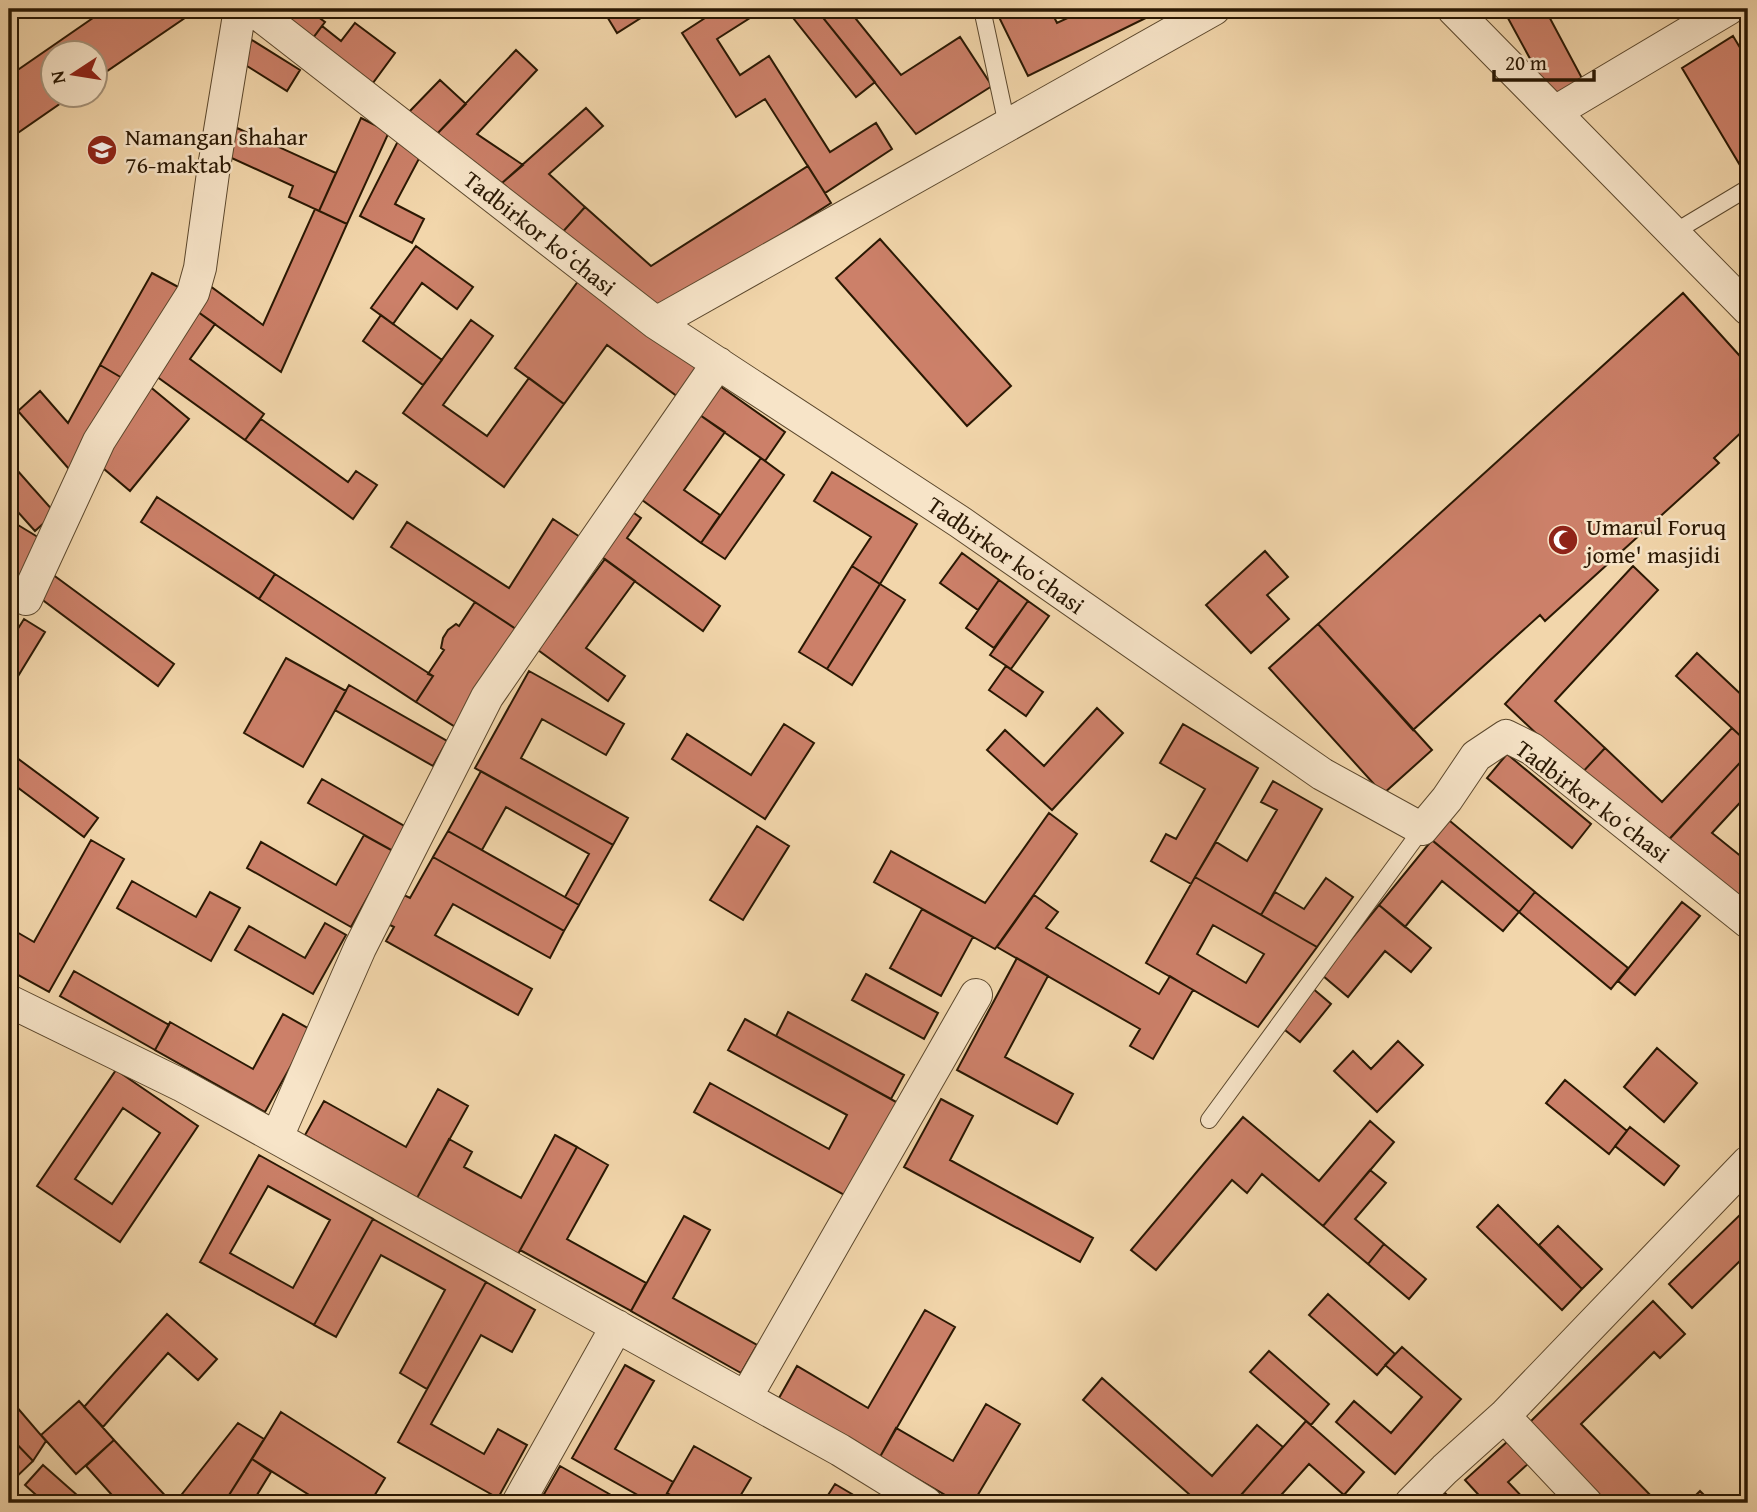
<svg xmlns="http://www.w3.org/2000/svg" width="1757" height="1512" font-family="'Gentium Book Plus',serif">
  <style>
    .building { fill: #cc8069; stroke: #2a1803; stroke-width: 2; fill-rule: evenodd }
    .lines { fill: none; stroke-linecap: round; stroke-linejoin: round }
    .lane-casing { stroke: #5c482d; stroke-width: 18 }
    .street-casing { stroke: #5c482d; stroke-width: 34 }
    .lane { stroke: #f7e4c8; stroke-width: 16 }
    .street { stroke: #f7e4c8; stroke-width: 32 }
    .labels { text-anchor: middle; dominant-baseline: central; stroke-width: 5; stroke-linejoin: round; paint-order: stroke }
    .poi-label { font-size: 24px; fill: #2a1803; stroke: #f7e4c8; text-anchor: start }
    .street-label { font-size: 24px; fill: #2a1803; stroke: #f7e4c8 }
  </style>
  <rect width="100%" height="100%" fill="#f2d6ab"/>
  <filter id="stains"><feTurbulence type="fractalNoise" baseFrequency=".00286" numOctaves="4"/><feColorMatrix values="0 0 0 0 .2 0 0 0 0 .09 0 0 0 0 .02 0 0 0 .5 -.17"/></filter>
  <radialGradient id="worn" r=".72"><stop offset=".6" stop-color="#630" stop-opacity="0"/><stop offset="1" stop-color="#630" stop-opacity=".3"/></radialGradient>
  <path class="building" d="M106,9H198L94,80V52H52V94H74L9,139V76Z
    M260,9H307L325,22L307,46Z
    M604,9H655L617,33L603,10Z
    M719,9H764L717,39L740,75L769,56L830,152L876,123L892,149L825,193L765,99L736,117L682,33Z
    M786,9H816L875,82L856,97Z
    M816,9H848L901,75L960,37L992,86L916,134Z
    M995,9H1050L1057,23L1087,9H1164L1028,76Z
    M1503,9H1545L1584,82L1552,99Z
    M355,23L395,53L367,91L307,46L322,26L341,41Z
    M1733,36L1748,61V169L1744,172L1682,68Z
    M252,40L300,70L287,91L239,61Z
    M516,50L537,70L477,134L523,165L502,183L434,137Z
    M440,80L466,104L434,137L408,113Z
    M586,108L603,126L549,174L585,207L560,235L502,183Z
    M361,118L389,132L347,224L319,211Z
    M237,128L336,173L319,211L289,197L293,186L225,155Z
    M398,141L422,153L395,204L424,219L412,243L360,216Z
    M808,166L831,203L652,317L560,235L585,207L651,266Z
    M315,209L347,224L281,372L194,309L210,286L263,325Z
    M880,239L1011,386L967,426L836,278Z
    M416,246L473,287L457,309L422,283L393,324L371,308Z
    M152,273L182,289L129,382L100,365Z
    M579,280L706,372L685,402L607,345L564,404L515,368Z
    M1683,293L1748,365V426L1714,458L1719,463L1545,621L1540,615L1413,730L1318,624Z
    M194,309L215,324L190,359L264,414L245,440L149,371Z
    M381,315L442,360L423,385L363,341Z
    M471,320L493,336L443,405L487,436L529,378L564,404L504,487L403,413Z
    M100,365L129,382L76,477L18,411L40,391L68,423Z
    M717,384L785,432L765,461L697,413Z
    M148,385L189,419L130,491L97,463Z
    M697,413L725,432L684,490L720,515L701,543L638,497Z
    M261,419L348,482L356,471L377,485L353,519L245,440Z
    M761,458L784,475L725,559L701,543Z
    M9,461L55,513L35,531L9,502Z
    M832,472L917,524L880,584L852,566L871,537L814,501Z
    M157,497L275,574L259,599L141,522Z
    M624,506L641,518L627,538L720,606L703,631L592,550Z
    M553,519L580,537L519,631L391,547L407,522L509,588Z
    M18,525L46,542L17,592L9,586V540Z
    M1265,551L1288,577L1267,595L1289,619L1251,653L1206,605Z
    M962,553L999,580L978,610L940,583Z
    M605,559L635,581L586,648L625,676L608,701L538,650Z
    M852,566L880,584L827,669L799,652Z
    M1633,566L1658,590L1555,701L1605,748L1580,775L1505,704Z
    M52,574L174,664L158,686L36,595Z
    M275,574L433,676L416,702L259,599Z
    M999,580L1028,601L994,648L966,628Z
    M880,584L905,600L852,685L827,669Z
    M1028,601L1049,616L1011,669L990,655Z
    M475,602L519,631L457,728L416,702L433,676L428,674L444,650L441,648L443,638L448,630L456,624L459,626Z
    M24,619L45,632L9,691V643Z
    M1318,624L1432,750L1383,794L1269,668Z
    M1697,653L1748,701V743L1676,676Z
    M286,658L346,691L303,767L244,733Z
    M1006,666L1043,692L1026,716L989,690Z
    M529,671L624,724L606,755L542,719L521,758L628,818L613,845L475,768Z
    M349,685L447,741L433,766L335,710Z
    M1097,708L1123,733L1052,810L987,750L1005,730L1044,766Z
    M784,724L814,743L765,819L672,759L687,734L751,775Z
    M1183,724L1258,768L1191,884L1151,861L1166,834L1176,839L1205,789L1160,763Z
    M1732,728L1748,743V754L1660,849L1580,775L1605,748L1662,802Z
    M9,752L98,818L84,837L9,781Z
    M1507,754L1591,824L1572,848L1487,778Z
    M1748,754V794L1712,833L1748,862V911L1665,844Z
    M481,771L613,845L579,905L565,897L589,854L506,807L482,850L448,831Z
    M322,779L406,827L393,851L308,803Z
    M1273,781L1322,809L1261,915L1195,877L1216,842L1247,861L1277,810L1261,802Z
    M1049,813L1077,834L995,949L874,882L891,851L985,903Z
    M1444,816L1535,892L1519,912L1427,836Z
    M757,826L789,846L743,920L710,900Z
    M448,831L579,905L564,931L433,857Z
    M364,835L393,851L351,927L247,868L261,842L336,885Z
    M91,840L124,859L49,992L9,970V941L15,931L34,942Z
    M1432,840L1519,912L1503,931L1442,881L1405,927L1379,905Z
    M433,857L564,931L550,958L453,904L435,935L532,989L518,1015L386,941L394,927L388,924L404,895L410,898Z
    M1195,877L1317,947L1258,1027L1146,963ZM1213,925L1264,954L1246,983L1197,954Z
    M1326,878L1353,897L1317,947L1261,915L1275,892L1304,909Z
    M132,881L196,917L210,892L240,908L211,961L117,908Z
    M1535,892L1628,968L1611,989L1519,912Z
    M1034,895L1058,912L1046,928L1159,994L1170,976L1193,990L1153,1059L1130,1046L1140,1029L997,947Z
    M1682,902L1700,916L1635,995L1618,981Z
    M1379,905L1431,948L1411,972L1385,951L1348,997L1322,975Z
    M922,909L973,937L941,996L890,968Z
    M325,923L346,935L313,994L235,950L249,926L305,958Z
    M1017,958L1048,976L1005,1057L1073,1094L1057,1124L957,1070Z
    M74,971L169,1025L155,1050L60,996Z
    M866,974L938,1013L924,1039L852,1000Z
    M1311,987L1331,1004L1300,1042L1280,1026Z
    M788,1012L904,1075L891,1099L776,1036Z
    M283,1014L311,1030L265,1112L155,1050L170,1022L253,1069Z
    M745,1019L898,1103L846,1196L694,1112L710,1083L829,1149L847,1115L728,1050Z
    M1398,1041L1423,1065L1377,1112L1334,1071L1353,1051L1371,1069Z
    M1657,1048L1697,1083L1664,1122L1624,1087Z
    M116,1070L198,1126L120,1242L37,1186ZM123,1108L160,1133L112,1204L75,1179Z
    M1565,1080L1627,1131L1609,1154L1546,1103Z
    M438,1089L468,1106L417,1198L305,1135L324,1101L406,1147Z
    M941,1099L973,1116L950,1160L1093,1238L1080,1262L904,1167Z
    M1243,1117L1319,1181L1370,1121L1394,1142L1323,1226L1262,1174L1247,1193L1232,1180L1156,1270L1131,1250Z
    M1630,1127L1679,1166L1664,1185L1615,1146Z
    M555,1135L577,1147L518,1254L417,1198L449,1139L472,1152L464,1167L521,1198Z
    M577,1147L608,1165L567,1239L646,1283L631,1311L520,1250Z
    M259,1155L373,1219L314,1325L200,1262ZM268,1186L330,1220L293,1288L230,1253Z
    M1370,1170L1386,1183L1355,1219L1384,1244L1368,1264L1323,1226Z
    M1498,1205L1582,1289L1562,1310L1477,1227Z
    M1748,1207V1253L1692,1308L1669,1284Z
    M684,1216L710,1230L673,1298L757,1345L741,1373L631,1311Z
    M373,1219L486,1282L427,1389L400,1373L445,1290L381,1255L336,1337L314,1325Z
    M1558,1226L1602,1269L1582,1289L1539,1245Z
    M1384,1244L1426,1279L1409,1299L1368,1264Z
    M486,1282L535,1310L512,1352L481,1335L431,1424L484,1454L498,1429L527,1445L498,1498L398,1442Z
    M1328,1294L1395,1354L1377,1375L1309,1315Z
    M1653,1301L1685,1334L1660,1358L1654,1352L1581,1424L1658,1503H1608L1529,1423Z
    M925,1310L955,1327L880,1457L779,1398L797,1366L868,1408Z
    M167,1314L217,1359L198,1380L168,1353L103,1427L84,1407Z
    M1402,1347L1461,1399L1395,1474L1336,1422L1354,1401L1391,1433L1422,1397L1385,1365Z
    M1269,1351L1329,1404L1311,1425L1250,1372Z
    M625,1365L654,1381L615,1449L673,1482L662,1503H652L572,1458Z
    M1102,1378L1212,1476L1257,1425L1283,1447L1234,1503H1199L1083,1400Z
    M9,1398L46,1441L33,1461L9,1436Z
    M79,1401L114,1440L76,1474L41,1435Z
    M986,1404L1020,1424L973,1503H959L880,1457L896,1428L953,1461Z
    M281,1412L385,1478L370,1503H322L252,1459Z
    M1306,1421L1364,1472L1344,1495L1309,1464L1274,1503H1234Z
    M238,1423L264,1439L224,1503H175Z
    M9,1436L33,1461L9,1484Z
    M114,1440L172,1503H119L86,1466Z
    M1508,1441L1529,1463L1508,1482L1528,1503H1486L1465,1480Z
    M694,1446L751,1478L736,1503H685L667,1493Z
    M252,1459L271,1472L252,1503H224Z
    M43,1465L86,1503H45L25,1485Z
    M560,1466L625,1503H560L544,1494Z
    M835,1484L867,1503H823Z
    M1700,1491L1712,1503H1688Z
    M1445,1493L1454,1503H1434Z
    M544,1494L560,1503H539Z"/>
  <g class="lines">
    <g class="lane-casing">
      <path id="lane" d="M982,9L1007,125
        M1673,233L1748,188
        M1209,1120L1422,829"/>
    </g>
    <g class="street-casing">
      <path id="street" d="M252,9L656,323L960,522L1322,774L1422,829L1447,799L1476,756L1506,736L1532,749L1748,922
        M1453,9L1748,309
        M1555,112L1728,9
        M656,323L1214,9
        M26,599L99,441L193,293L200,268L213,173L240,9
        M9,1001L181,1085L840,1450L926,1503
        M277,1137L360,948L487,697L718,363
        M746,1397L976,995
        M1504,1416L1586,1503
        M518,1503L617,1326
        M1411,1503L1445,1469L1504,1416L1748,1162"/>
    </g>
    <use href="#lane" class="lane"/>
    <use href="#street" class="street"/>
  </g>
  <defs>
    <g id="school-disc" transform="scale(1.575)"><circle r="9.5" fill="#8f2418" stroke="#f7e4c8"/><path d="M0-5L7-2L0 1L-7-2ZM-4 1L0 2.5L4 1V4Q0 6-4 4Z" fill="#fff"/></g>
    <g id="mosque-disc" transform="scale(1.575)"><circle r="9.5" fill="#8f2418" stroke="#f7e4c8"/><path d="M3.5-4.9A6 6 0 1 0 3.5 4.9A5 5 0 1 1 3.5-4.9Z" fill="#fff"/></g>
  </defs>
  <g fill-rule="evenodd">
    <use href="#school-disc" x="102" y="150"/>
    <use href="#mosque-disc" x="1563" y="540"/>
  </g>
  <g class="labels">
    <g class="poi-label">
      <text x="125" y="136">Namangan shahar<tspan x="125" dy="28">76-maktab</tspan></text>
      <text x="1586" y="526">Umarul Foruq<tspan x="1586" dy="28">jome' masjidi</tspan></text>
    </g>
    <g class="street-label">
      <text transform="translate(540 233) rotate(38)">Tadbirkor koʻchasi</text>
      <text transform="translate(1006 555) rotate(35)">Tadbirkor koʻchasi</text>
      <text transform="translate(1593 801) rotate(37)">Tadbirkor koʻchasi</text>
    </g>
  </g>
  <rect width="1757" height="1512" fill="none" stroke="#f2d6ab" stroke-width="35"/>
  <rect x="10" y="10" width="1736" height="1491" fill="none" stroke="#2a1803" stroke-width="3.5"/>
  <rect x="18" y="18" width="1722" height="1477" fill="none" stroke="#2a1803" stroke-width="2"/>
  <g transform="translate(74 74) rotate(258)"><circle r="33" fill="#f7e4c8" stroke="#a59279" stroke-width="2"/>
  <path d="M0-5L12 26L0 18L-12 26Z" fill="#8f2418"/>
  <text y="-10" font-size="19" font-weight="bold" text-anchor="middle" fill="#2a1803">N</text>
  </g>
  <path d="M1494 70v10h100v-10" fill="none" stroke="#2a1803" stroke-width="3.5"/>
  <text x="1505" y="70" font-size="21" fill="#2a1803" stroke="#f7e4c8" stroke-width="5" paint-order="stroke">20 m</text>
  <rect width="100%" height="100%" filter="url(#stains)"/>
  <rect width="100%" height="100%" fill="url(#worn)"/>
</svg>
